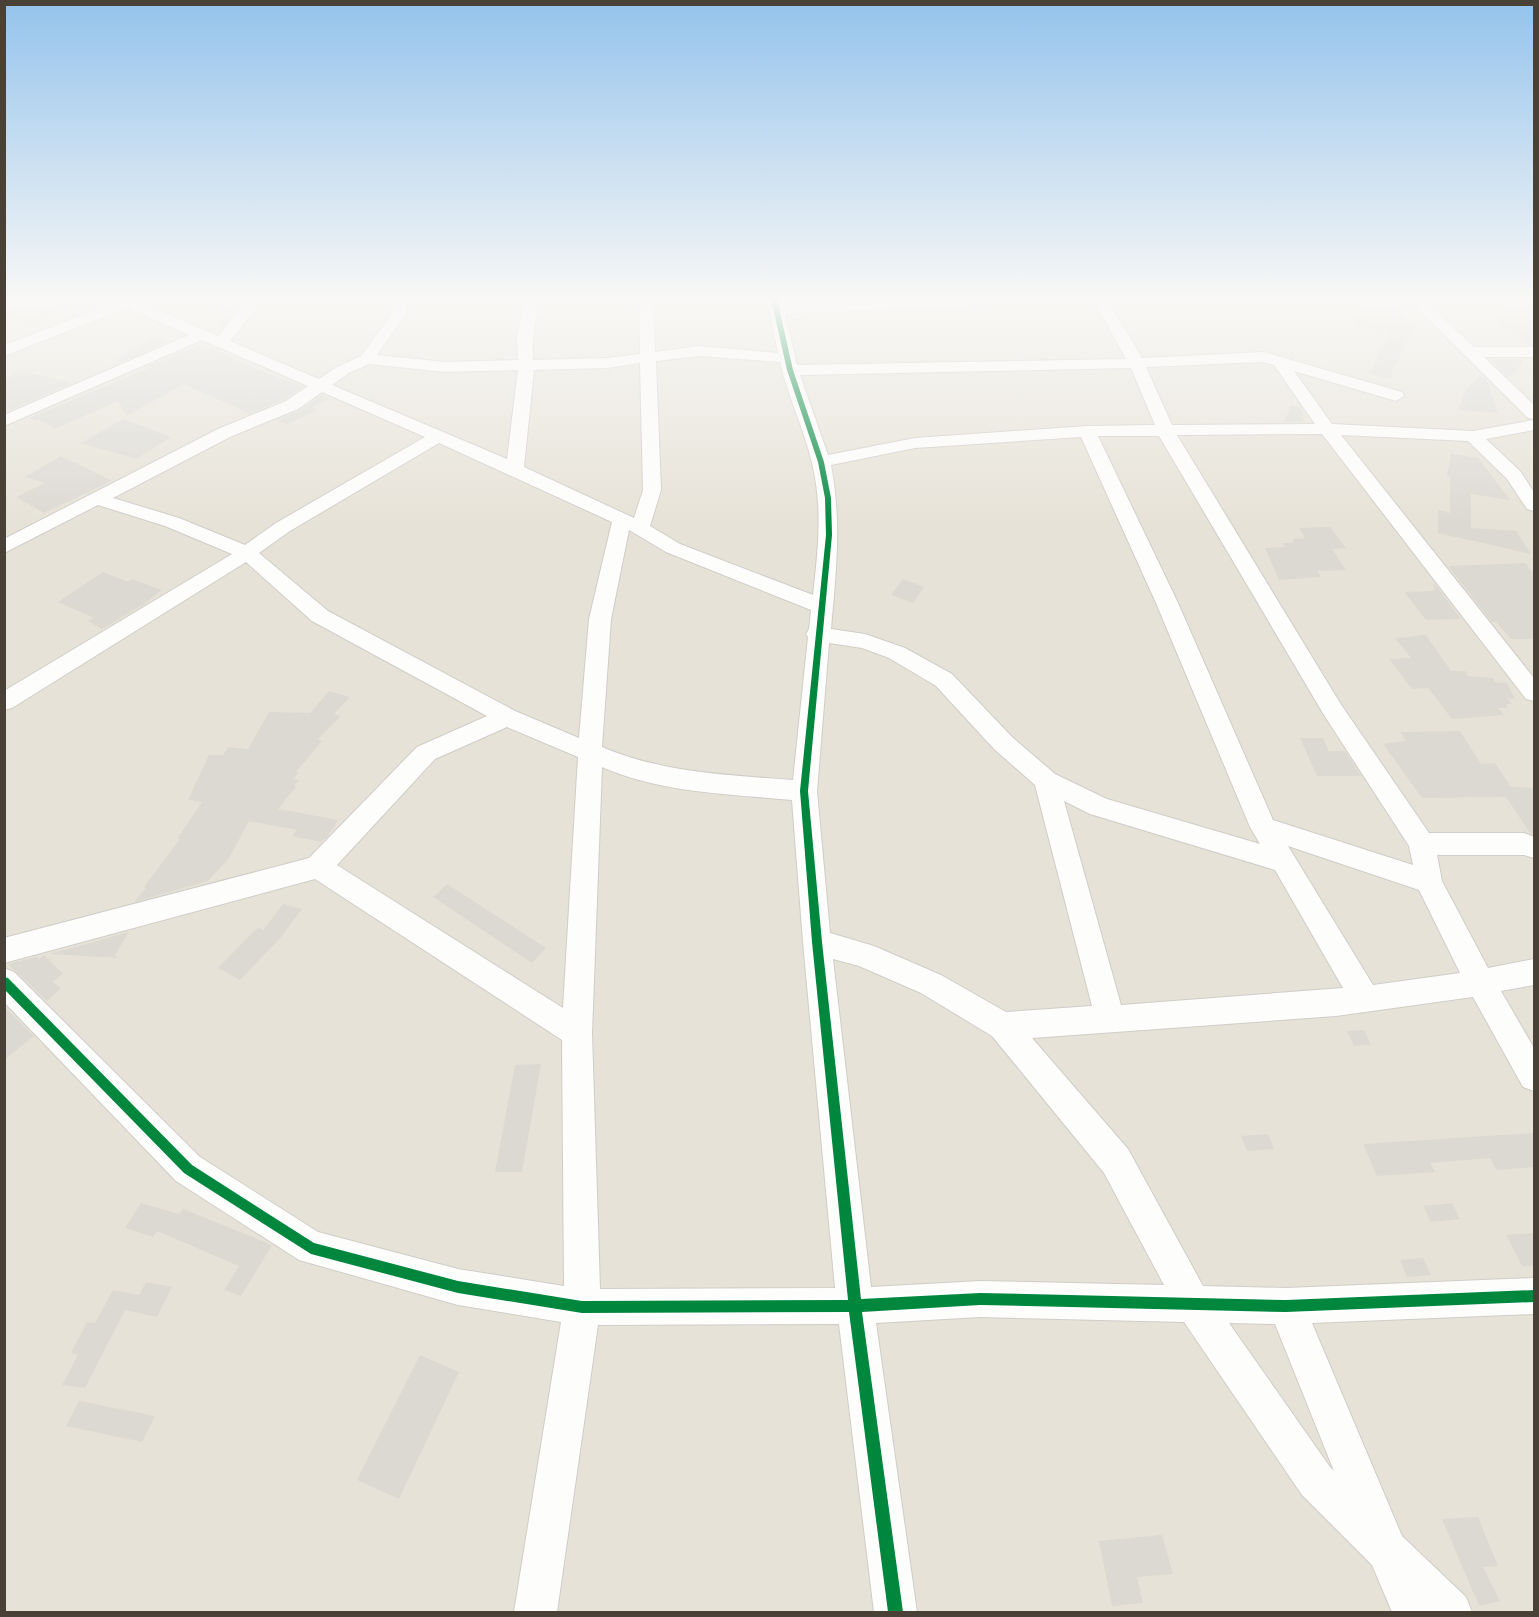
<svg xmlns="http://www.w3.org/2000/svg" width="1539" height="1617" font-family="Overpass,sans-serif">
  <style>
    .residential { fill: #e6e2d7 }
    .building { fill: #dcd9d2 }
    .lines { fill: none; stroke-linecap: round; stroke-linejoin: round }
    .minor-casing { stroke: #d0cdc8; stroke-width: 2 }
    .minor { fill: #fdfdfc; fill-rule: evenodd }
    .cycleway-casing { stroke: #fff; stroke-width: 4 }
    .cycleway { fill: #00873e; fill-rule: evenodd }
  </style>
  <rect width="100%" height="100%" fill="#f2f0ea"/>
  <path class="residential" d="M5,299H1534V1612H5Z"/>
  <path class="building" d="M39,299H86L34,325L4,317V305L11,302L28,303Z
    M222,299H245L219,332Z
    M1508,299H1534V345H1528L1498,322Z
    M1364,300L1393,307L1404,317L1403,320L1418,324L1406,342L1396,365H1394L1391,378L1387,377V379L1368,373L1378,361L1375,360L1390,333L1354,325Z
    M158,337L169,341L122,362L115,360Z
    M203,344L247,365L303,387L285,399L250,414L184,384L126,416L118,401L55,429L40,420L37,421L29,418L150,368L145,367Z
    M1490,359H1524L1512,376L1506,375Z
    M20,371L68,382L72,383L10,410L4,407V379Z
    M1481,375L1488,382L1498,413L1458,410L1467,389Z
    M322,395L329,399L312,407L317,410L288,424L275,421L299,411Z
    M1291,406L1301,408L1304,422H1284Z
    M123,419L171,437L136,459L81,443Z
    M1451,454L1478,458L1510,500L1471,494V528L1516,531L1531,554L1438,533V510L1450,513V477L1447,476Z
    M61,456L112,481L44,513L16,497L45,483L25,477Z
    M1330,527L1346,548L1332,549L1346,570L1317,571L1321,577L1279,580L1265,548L1285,547L1282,543H1293V539L1305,538L1299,528Z
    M1525,563L1534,574V639H1511L1496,622H1492L1448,566Z
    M103,572L128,582L132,579L162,590L144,604L102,629L88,621L94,618L58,602Z
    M903,579L924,587L913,603L891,595Z
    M1434,583L1461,619L1426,620L1404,592L1434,591Z
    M1426,635L1451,671H1465L1468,676L1493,678L1495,682L1507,683L1515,699L1507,698L1512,704H1506L1508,708H1498L1504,715L1452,719L1428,688L1412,689L1389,659L1411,658L1395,638Z
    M329,691L350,697L334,714L341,716L318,739L322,741L296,772H299L293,779L299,780L294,786L296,787L278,809L338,820L328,836L321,842L292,836L297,830L249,821L229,858L208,881L134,902L146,888L144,887L180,839H177L202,802L188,800L209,755H223L228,747L248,749L269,712L310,713Z
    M1460,731L1481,764L1495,763L1511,787L1534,788V835L1530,833L1506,797L1422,798L1383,744L1406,741L1400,732Z
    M1300,738H1323L1329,751H1345L1361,776H1317Z
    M447,884L546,948L532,963L433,897Z
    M283,904L302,909L281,937L240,980L218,968L258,927L263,930Z
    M129,932L115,955L118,958L50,954Z
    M44,955L63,974L52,982L61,988L47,1001L8,964L36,957L39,959Z
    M4,1006L34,1036L4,1060Z
    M1364,1030L1371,1045L1354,1046L1347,1031Z
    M541,1064L522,1172H495L515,1065Z
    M1534,1133V1167L1496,1170L1490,1158L1430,1163L1435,1172L1377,1176L1363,1144Z
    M1268,1134L1274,1149L1247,1151L1241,1136Z
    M141,1203L179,1214L183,1209L272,1245L241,1296L224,1290L239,1266L157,1231L153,1237L125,1228Z
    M1452,1203L1460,1219L1431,1222L1423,1206Z
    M1534,1233V1266H1522L1506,1235Z
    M1423,1258L1431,1275L1407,1277L1400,1260Z
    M146,1282L172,1287L157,1317L125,1310L85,1388L62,1385L78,1355L71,1353L87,1322L95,1323L113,1290L139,1295Z
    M420,1355L459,1372L399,1499L357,1480Z
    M79,1401L155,1416L142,1442L66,1426Z
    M1478,1517L1498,1566L1483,1567L1500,1601L1479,1606L1442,1519Z
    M1162,1535L1173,1574L1137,1577L1143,1603L1112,1606L1099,1541Z"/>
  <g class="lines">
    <g class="minor-casing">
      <path id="minor" d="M112,299H132L218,336L248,299H263L230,341L319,379L337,367L361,356L391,315L394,299H408L405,315L377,355L445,362L518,360L517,337L525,299H539L533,337V360L607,358L640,354L639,299H653L655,352L700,346L778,353L767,299H781L783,305L919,299H1025L1018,303L785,314L797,365L1126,359L1093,299H1107L1142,358L1264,352L1402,392L1404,396L1396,401L1294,371L1332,424L1473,431L1534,420V430L1486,439L1520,471L1534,492V511L1527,509L1507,479L1468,441L1341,435L1534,678V701L1526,699L1322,434L1177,435L1340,703L1429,833H1524L1534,837V858L1524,855H1437L1442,881L1488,968L1534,959V985L1501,991L1534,1048V1091L1523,1087L1473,997L1336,1016L1032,1038L1128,1149L1203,1286L1286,1288L1534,1278V1314L1312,1323L1402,1536L1466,1597L1472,1612H1392L1372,1565L1302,1495L1184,1322L980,1317L876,1323L917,1612H874L839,1324L598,1325L557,1612H514L561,1322L458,1305L299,1260L176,1181L4,1002V968L14,972L200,1157L318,1232L458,1269L564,1286L562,1040L315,879L4,963V938L309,858L417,747L487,716L312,621L246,562L12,708L4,710V691L232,554L165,526L98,505L4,553V539L218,429L286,401L308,386L202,340L4,426V415L189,335L127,308L4,356V345L115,303ZM700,356L780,362C788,397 804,429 812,463C823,508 818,551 813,595L680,544L650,526L661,490L656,361ZM1263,362L1274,365L1315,424L1172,425L1146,367ZM640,363L643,490L634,518L524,467L534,370L607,368ZM369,364L445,372L518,370L507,459L332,385L349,373ZM1131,368L1155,425L1087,426L915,438L828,455L800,375ZM322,392L425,437L276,523L245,545L179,518L113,498L230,437L298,409ZM1098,436H1159L1324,715L1409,846L1413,865L1273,820L1178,603ZM1081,437L1156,603L1250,827L1260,844L1107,799L1055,774L1012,737L952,674L905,648L865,634L831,629C836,571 842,523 831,465L915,448ZM439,443L612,522L589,619L579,738L515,711L328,611L259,553L290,531ZM629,530L666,552L811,610L809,629L806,634L808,637L793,780C728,775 663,773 602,747L611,619ZM829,643L862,648L889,658L936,686L994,749L1035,785L1092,1006L1006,1012L941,975L874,946L830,933L817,791ZM507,727L578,757L563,1008L337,865L435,759ZM602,767C661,793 729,794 792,800L803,942L835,1288L600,1289L592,1033ZM1064,801L1090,814L1275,870L1343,988L1121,1005ZM1288,846L1419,890L1460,973L1373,985ZM833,959L859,966L921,993L992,1036L1104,1173L1164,1285L980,1281L871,1287ZM1229,1323L1275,1324L1334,1471L1330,1467Z
        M1408,299H1423L1474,347H1534V357H1484L1534,405V419L1528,418Z"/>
    </g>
    <use href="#minor" class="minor"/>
    <g class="cycleway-casing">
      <path id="cycleway" d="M771,299H777L793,370L824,462L831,498L832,535L808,791L822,942L861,1299L980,1293L1286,1300L1534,1290V1302L1286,1312L980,1305L862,1312L903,1612H888L849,1312L582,1313L458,1293L311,1254L184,1173L4,989V977L8,978L192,1165L314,1243L458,1281L582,1301L848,1300L812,942L800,791L826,535L825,498L818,462L787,370Z"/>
    </g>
    <use href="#cycleway" class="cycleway"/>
  </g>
  <linearGradient id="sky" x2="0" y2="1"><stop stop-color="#94c3ec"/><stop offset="0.57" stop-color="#f9f8f6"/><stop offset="1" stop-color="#f9f8f6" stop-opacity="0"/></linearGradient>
  <rect width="1539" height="526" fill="url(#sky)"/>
  <rect width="1539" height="1617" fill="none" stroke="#494135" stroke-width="12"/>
</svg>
